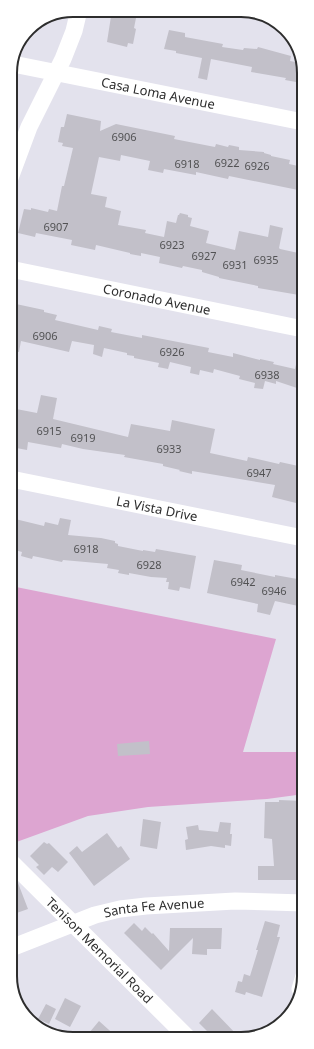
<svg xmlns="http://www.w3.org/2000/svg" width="314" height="1049" font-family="'Noto Sans',sans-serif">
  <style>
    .green { fill: #dda5d1 }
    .building { fill: #c2c0c9 }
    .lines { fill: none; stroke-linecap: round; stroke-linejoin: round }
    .minor { stroke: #fff; stroke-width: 17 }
    .labels { text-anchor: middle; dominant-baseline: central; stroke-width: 4; stroke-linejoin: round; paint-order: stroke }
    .number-label { font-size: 11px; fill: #525254 }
    .street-label { font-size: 13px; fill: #2d2d2d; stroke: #fff }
    .rim { fill: none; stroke: #2d2d2d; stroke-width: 2 }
  </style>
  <rect width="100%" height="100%" fill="#e3e2ed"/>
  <path class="green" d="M11,586L276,639L243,752H304V794L267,799L148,807L88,816L11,844Z"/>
  <path class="building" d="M112,10H133L132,17L136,18L134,28L136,29L133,44L128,43L127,47L107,42Z
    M169,30L185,33V37L223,44L222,47L243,50L244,48L257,49L258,47L291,56L290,61L301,63L299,73H297L296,82L285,80L286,78L251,72L252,67L211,59L207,80L198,78L202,58L176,53V51L164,49Z
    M67,114L101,121L100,131L116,124L175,136L174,139L215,147L216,144L228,147L229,145L239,147V150L264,152V153L271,155V156L290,160L289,164L303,167V191L229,176L228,179L196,172V175L164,169L163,173L148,170L150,161L121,155L120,161L99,157L91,194L107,197L105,207L121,211L118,225L146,230L145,233L164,237L167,221L176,223L178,215H179L180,213L188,215V217L192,218L190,226L209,231L206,243L235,250L239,231L268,237L270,225L283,228L279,248L280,249L303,254V274L299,295L258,288V286L219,278V277L202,272V270L183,266L182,268L159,263L160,257L141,253V256L130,254V253L96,245L95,250L71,245L72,240L36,233L35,237L18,233L24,209L31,210V208L48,212L49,209L57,211L62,186H64L73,148L62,146L63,143L58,142L61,127H64Z
    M16,304L44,310V312L57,315L55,320L98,330L99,326L112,329L111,332L142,338V335L209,348L208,352L233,357V353L260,360V359L274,362L273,364L295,369L299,351H303V390L276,381V384L265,381L263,389L254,388L255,383L239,379L240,376L214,369L213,373L200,370L199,375L190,373L191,367L170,362L168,369L158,367L159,363L134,358V356L127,355V353L104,348L102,357L93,354L94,345L72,341L69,352L21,341L19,352L10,351V323H12Z
    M41,395L57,398L53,419L128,437L131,424L170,431L172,420L215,429L210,453L247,461L248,457L279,464L280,462L303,467V490L300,504L272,497L275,485L192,471V474L179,471L180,470L163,466V464L124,457L125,455L83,449L62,444L61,448L28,442L27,450L11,447L12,434H11V408L37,413Z
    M11,518L44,526L45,522L58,525L60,518L71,520L68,535L101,538L115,541V543L118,544V546L143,551V550L155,552L156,549L196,556L190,589L180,587L179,591L168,589L169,582H166L167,578L151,577L129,573V575L118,573L119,570L107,568L108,564L63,560L62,562L33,556L32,559L21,556L22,552L11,549Z
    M214,560L242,565L241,570L275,577V575L303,580V607L275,601L270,615L257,612L258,604L207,593Z
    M149,741L150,754L118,756L117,744Z
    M279,800L304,801V823H301V847H304V857H302L301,862L297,861V880H258V866H274L272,839L264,838L265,802H279Z
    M143,819L161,822L157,849L140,846Z
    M220,822L231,823L230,834H232L231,846L225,845V848L211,846L186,850L185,840L188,839L186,827L198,825L199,830L218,832Z
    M107,833L118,848L121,846L130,859L94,886L69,853L77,846L82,852Z
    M44,842L47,844L49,843L68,862L58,872L52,867L44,875L36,867L39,865L30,856Z
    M11,876L18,883L28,909L11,915Z
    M265,921L280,925L277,937H280L262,997L246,992L245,995L235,992L238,981L242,982L244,974L250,976L258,950H256Z
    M134,923L142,931L145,927L152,934L153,933L169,951L170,928H222L221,949H207V955L192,954L193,938L161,970L124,933Z
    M65,998L81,1006L70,1027L55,1019Z
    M46,1004L56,1009L49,1024L38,1019Z
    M212,1009L240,1038H214L199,1023Z
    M99,1021L118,1038H94L89,1033Z"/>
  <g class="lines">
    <g class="minor">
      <path id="s1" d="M13,64L303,122"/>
      <path d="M10,178L29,127L63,59L74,31L79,10"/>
      <path id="s2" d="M10,269L303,329"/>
      <path id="s3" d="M11,479L303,538"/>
      <path id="s4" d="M11,862L188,1038"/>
      <path id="s5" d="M11,948L95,915L120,909L146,906L235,901L304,903"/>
      <path d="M300,989L304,976"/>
    </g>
  </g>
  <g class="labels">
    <g class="number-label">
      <text x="124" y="136">6906</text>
      <text x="227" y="162">6922</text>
      <text x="187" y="163">6918</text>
      <text x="257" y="165">6926</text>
      <text x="56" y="226">6907</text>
      <text x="172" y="244">6923</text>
      <text x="204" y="255">6927</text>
      <text x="266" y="259">6935</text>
      <text x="235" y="264">6931</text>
      <text x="45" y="335">6906</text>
      <text x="172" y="351">6926</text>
      <text x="267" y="374">6938</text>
      <text x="49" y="430">6915</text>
      <text x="83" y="437">6919</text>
      <text x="169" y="448">6933</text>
      <text x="259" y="472">6947</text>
      <text x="86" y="548">6918</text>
      <text x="149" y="564">6928</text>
      <text x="243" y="581">6942</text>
      <text x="274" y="590">6946</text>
    </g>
    <g class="street-label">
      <text stroke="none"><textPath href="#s1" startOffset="148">Casa Loma Avenue</textPath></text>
      <text stroke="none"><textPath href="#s2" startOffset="150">Coronado Avenue</textPath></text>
      <text stroke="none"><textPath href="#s3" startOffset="149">La Vista Drive</textPath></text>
      <text stroke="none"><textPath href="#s5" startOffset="150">Santa Fe Avenue</textPath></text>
      <text stroke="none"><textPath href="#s4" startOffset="125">Tenison Memorial Road</textPath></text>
    </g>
  </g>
  <path d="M0 0H314V1049H0ZM73 17H241A56 56 0 0 1 297 73V976A56 56 0 0 1 241 1032H73A56 56 0 0 1 17 976V73A56 56 0 0 1 73 17Z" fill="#fff" fill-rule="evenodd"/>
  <path class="rim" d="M73 17H241A56 56 0 0 1 297 73V976A56 56 0 0 1 241 1032H73A56 56 0 0 1 17 976V73A56 56 0 0 1 73 17Z"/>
</svg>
